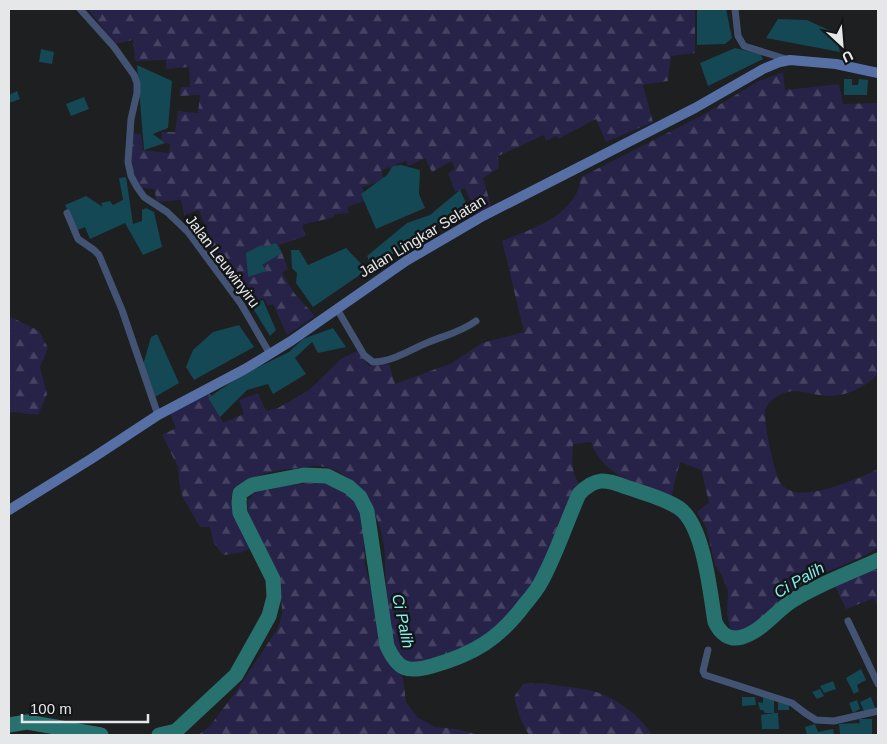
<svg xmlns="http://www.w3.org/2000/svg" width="887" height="744" font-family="Helvetica,sans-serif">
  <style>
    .forest { fill: url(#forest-firs) }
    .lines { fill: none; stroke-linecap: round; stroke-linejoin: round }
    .river { stroke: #27716f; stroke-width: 15 }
    .building { fill: #144855 }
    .street { stroke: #425374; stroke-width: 7 }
    .secondary { stroke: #5670a5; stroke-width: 10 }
    .labels { text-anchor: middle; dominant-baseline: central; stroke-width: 5; stroke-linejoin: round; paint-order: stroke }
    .street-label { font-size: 15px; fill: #e6e7e8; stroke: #141517 }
    .water-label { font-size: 16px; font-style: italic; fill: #83f1ef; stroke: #141517 }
  </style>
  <defs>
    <pattern id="forest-firs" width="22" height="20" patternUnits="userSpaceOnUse" patternTransform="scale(1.25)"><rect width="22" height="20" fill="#272247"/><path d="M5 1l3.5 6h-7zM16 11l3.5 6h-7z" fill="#464262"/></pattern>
  </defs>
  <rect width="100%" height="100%" fill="#1d1f20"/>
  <path class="forest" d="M88,9H695V53L671,56L668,81L643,85L653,122L606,142L596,119L558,139L556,136L546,141L544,135L498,156L499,168L483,178L491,206L476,214L465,188L455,192L448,173L455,169L452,161L432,172L425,158L408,166L406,161L395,165L398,172L393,175L389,167L381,171L385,180L362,187L367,200L347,207L349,213L334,214V217L302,225L306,236L279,245L288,269L282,273L294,293L315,316L287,335L273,304L268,306L264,298L253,302L223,259L218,262L205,241L210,238L199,210L184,215L181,200L156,202L155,189L142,188C128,173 132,152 132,133L141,134L143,150L169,153L170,144L161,142L162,132H175L178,111L198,113L200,95L179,96L181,87H190L189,67L166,69V60L135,61L133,40L115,44Z
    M783,72L785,90L839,84L843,104L878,103V81V374C865,388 847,396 828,396C806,395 790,383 770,402C768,404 766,408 765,411C764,424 774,475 782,485C784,487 789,490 792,491C809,499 861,478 878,469V548C851,565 809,575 786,595C768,610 759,627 734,632L730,628L727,613L728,591L722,576L715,565L706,527L697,512L709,502L701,470L680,462L671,497C639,484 603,477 591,442L573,444C572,459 571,472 579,484C568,498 564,515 557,532C551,548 546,566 537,581C518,613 489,642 453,654C440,659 424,665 410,662C381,657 387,569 384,546C379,511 358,472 320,466C314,465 307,467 301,468C273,470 258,474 233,488L231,499L233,509L251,548L240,553L224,555C215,547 212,539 210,527H200L183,498L179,482L178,467L162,435L176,428L170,414L209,392L223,423L244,414L239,400L258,393L266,411L278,408L309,390L341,359L357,351L369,366L389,364L395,384L452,363L482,343L524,332L502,241C529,230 563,220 577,192C579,188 580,182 581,177L699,117L759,81Z
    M9,316L39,331L48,348L40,367L47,394L38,415L12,412L9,414Z
    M326,481L346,489L361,509L363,521L365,565L376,608L379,639L385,657L403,678L406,702L417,717L435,727L457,729L479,735H198L210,726L237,690L278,628L282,614L281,589L276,573L249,517L247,501L254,493L273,487Z
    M878,569V608L874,598L846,609L834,584Z
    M542,683C558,686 574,687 589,690C614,696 639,714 652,735H529L520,718L514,697L523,684Z"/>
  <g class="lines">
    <path class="river" d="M9,725L27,722L101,735
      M159,735L176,731L236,675L269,616L274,597L273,579L240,513L239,502L240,493L252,485L304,475L327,476L349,487L360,497L367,511L387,646C398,670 407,673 432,666C474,654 499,639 525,604C531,597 537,590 541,582C556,555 566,523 579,494C595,477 605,479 626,487C643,493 664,498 679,508C704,525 710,593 715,622C720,633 729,641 742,637C763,631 777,609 795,599C821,583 850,573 878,560"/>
  </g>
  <path class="building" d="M697,9H726L732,38L725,44L697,45Z
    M778,19L807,20L835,33L840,52L766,38Z
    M735,48L760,54L763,59L708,86L700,63Z
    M41,49L54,52L52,64L39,62Z
    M137,65L172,81L168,128L153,134L165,143L144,150Z
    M844,79H852V85H858L859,79L868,80L867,95H844Z
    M17,91L20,99L9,103V95Z
    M84,97L89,109L71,116L66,104Z
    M401,165L420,170L419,194L425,208L376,229L361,194L387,175L393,166Z
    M126,177L133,224L142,221V210L146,208L154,212L162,247L143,255L125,223L90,239L85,227L78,230L65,205L86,196L103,207L101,203L110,201L113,205L123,200L119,178Z
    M460,190L468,207L372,267L367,256L407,223L430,215Z
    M276,243L282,253L262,265L267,271L248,277L246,253L261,245L264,247Z
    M346,248L367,270L313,307L296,283L297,273L292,268L291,250H299L308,265Z
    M263,300L276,330L270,336L251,305Z
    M239,325L254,347L194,380L186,367L193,350L213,332Z
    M333,328L346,347L318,353L312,342L295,358L306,374L273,394L268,384L247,390L220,417L208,398L242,375L289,352L303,339Z
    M157,334L179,383L155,397L143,365L151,337Z
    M861,669L866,680L857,685L859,691L854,694L846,678Z
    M833,681L836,689L824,693L820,686Z
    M820,689L824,696L817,699L812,692Z
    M742,697H755L756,705L742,706Z
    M763,697L774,699V713H765L763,710H760L758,702L763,703Z
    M871,697L875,708L864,711L860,702Z
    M857,700L860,709L853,713L849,703Z
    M778,702L789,703V710H778Z
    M774,713H778L779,729H762L761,715Z
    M859,719H872V735H840L839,724L860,723Z
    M815,724L818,732L833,729L834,735H807L805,727Z"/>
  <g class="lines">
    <path class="street" d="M80,9L114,47L134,75L137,83V93L131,119L128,162L131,176L137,187L144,197L167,212L188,232L241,304L270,354
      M735,9L738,36L744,46L789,60
      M67,213L78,239L94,250L99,255L122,310L158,415
      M337,309L364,355L373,362C393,362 411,349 429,342C446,335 461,332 476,321
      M848,621L878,684
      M708,650L703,671L705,675L792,703L805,713L816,720L834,721L878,711"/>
    <path class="secondary" d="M9,510L91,459L158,415L245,369L291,341L406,261L483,216L695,108L763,69L780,62L790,60L836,64L878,73"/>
  </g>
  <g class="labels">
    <g class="street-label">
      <text transform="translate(422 236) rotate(-31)">Jalan Lingkar Selatan</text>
      <text transform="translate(223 261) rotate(53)">Jalan Leuwinyiru</text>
    </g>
    <g class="water-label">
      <text transform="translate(799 580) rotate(-30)">Ci Palih</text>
      <text transform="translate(403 621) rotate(78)">Ci Palih</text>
    </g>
  </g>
  <rect width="887" height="744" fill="none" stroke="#e6e7e8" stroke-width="20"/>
  <g transform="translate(842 45) rotate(154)" stroke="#141517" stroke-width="4" paint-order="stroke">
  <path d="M0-4L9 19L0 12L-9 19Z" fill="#e6e7e8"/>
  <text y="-8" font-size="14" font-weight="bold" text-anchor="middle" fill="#e6e7e8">U</text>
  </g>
  <path d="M22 714v8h126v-8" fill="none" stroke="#e6e7e8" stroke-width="2.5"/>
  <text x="30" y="714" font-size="15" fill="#e6e7e8" stroke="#141517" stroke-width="4" paint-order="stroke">100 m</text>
</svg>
